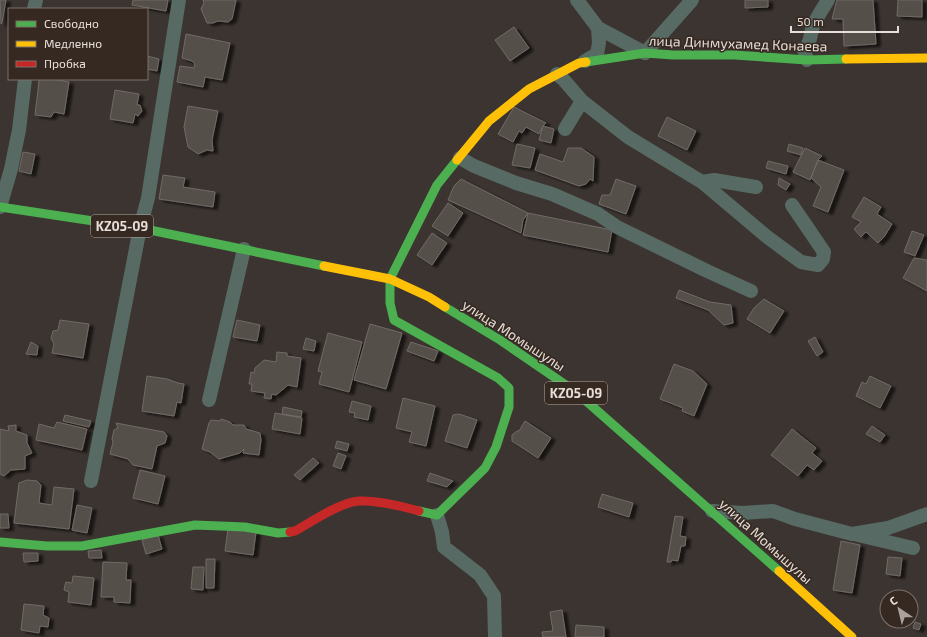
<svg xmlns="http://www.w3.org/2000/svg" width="927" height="637" font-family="'Exo 2',sans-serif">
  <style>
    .building { fill: #554f4a; stroke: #716a66; filter: url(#shadow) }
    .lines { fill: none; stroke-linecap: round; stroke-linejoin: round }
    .street { stroke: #586a64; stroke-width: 14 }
    .fast { stroke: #4caf50; stroke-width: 9 }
    .slow { stroke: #ffc107; stroke-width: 9 }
    .jam { stroke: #c62828; stroke-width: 9 }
    .labels { text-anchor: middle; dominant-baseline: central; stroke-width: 3; stroke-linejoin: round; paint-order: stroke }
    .shield { fill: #362921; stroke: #b2a8a2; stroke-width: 1 }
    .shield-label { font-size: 13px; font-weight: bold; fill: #e7ded9 }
    .street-label { font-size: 14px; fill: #e7ded9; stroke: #362921 }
  </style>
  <defs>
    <filter id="shadow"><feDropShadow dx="4.5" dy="2.5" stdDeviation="1" flood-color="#0009"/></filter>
  </defs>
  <rect width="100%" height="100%" fill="#3b3430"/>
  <path class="building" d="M0,0H6L2,23L1,24Z
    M133,0H168L166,11L132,5Z
    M203,0H236L232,19L228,22L218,21L213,23H207L201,9L204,3Z
    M745,0H768V7L745,8Z
    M837,0H873L876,44L844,46L843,19H832Z
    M898,0H922V17L897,16Z
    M514,27L529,48L510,61L495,40Z
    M186,34L230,43L222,80L205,77L203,87L177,82L180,66L194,68L195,64L192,61L182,58Z
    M147,56L159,59L157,71L147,69Z
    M40,79H53L69,82L64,114L54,112L51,117L35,115L39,81Z
    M115,90L139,94L137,105H140L142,111L138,116L135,114L133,123L110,119Z
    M188,106L218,111L212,140L213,151L207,150L198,154L188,147L184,127Z
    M514,107L546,123L543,126L539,134L526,127L522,133L519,131L513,142L498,134Z
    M667,117L696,131L687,150L658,136Z
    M543,126L554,129L551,143L539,140Z
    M517,144L535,148L530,168L512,165Z
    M789,144L803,148L801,155L787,151Z
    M568,148H581L594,157L593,181L590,179L586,184L579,186L535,170L540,154L563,162Z
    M805,148L822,156L818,160L810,180L793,172Z
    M23,152L35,154L31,174L19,171Z
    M818,160L844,170L828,212L813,206L821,187L811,178Z
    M768,161L788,166L786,174L766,168Z
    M163,175L185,178L183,187L215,192L213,207L159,199Z
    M779,178L790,184L786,190L778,185Z
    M461,179L528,213L523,220L521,233L448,200L454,186Z
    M616,179L636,186L626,214L599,204L602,195H610Z
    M864,197L881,207L877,214L892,224L884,237L878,243L866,232L861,237L854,229L861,222L852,217Z
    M448,203L463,213L448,236L432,226Z
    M528,213L612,230L608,252L523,235Z
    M912,231L924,235L915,256L904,252Z
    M432,233L447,243L432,265L417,255Z
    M914,258L927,260V291L903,278Z
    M679,290L710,302L731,305L733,323L724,325L708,310L676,298Z
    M764,299L784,311L770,333L747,319L754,308Z
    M60,320L89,324L83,358L52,353L54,344L51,338L53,331L58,330Z
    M237,320L260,325L257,341L233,337Z
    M370,324L402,333L386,389L354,380Z
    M328,333L362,342L349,392L319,384L322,372L318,371Z
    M815,337L823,352L817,356L808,341Z
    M306,338L316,341L314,351L303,349Z
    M31,342L38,346L37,355L26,354Z
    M411,342L438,351L434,361L407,351Z
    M277,352L287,353V356L301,358L297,387L288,385L276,395L272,394L271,399L264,398L265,393L251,391L252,384H249L251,372L254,373L255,368L264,360L276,362Z
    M674,364L693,371L707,384L694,416L682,411L683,408L660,399Z
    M147,376L167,379L178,383L184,384L181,403L177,402L174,416L142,411Z
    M870,376L891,386L880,408L856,396L862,382L866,384Z
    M403,398L435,406L426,446L409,442L412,432L396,428Z
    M352,401L371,406L368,420L354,417L355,413L349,412Z
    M283,407L302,411L301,417L282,414Z
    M275,413L302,418L300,434L272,429Z
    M459,414L477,420L467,448L445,441L453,415Z
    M65,415L91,421L89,427L63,421Z
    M221,419L230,422L233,425H244L246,429L260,433L261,440L259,455L243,453L244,449L240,453L219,459L210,452L202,449L209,423L211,420L220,421Z
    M525,421L551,438L538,458L512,441V435L517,431H519Z
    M57,422L87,429L82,450L36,440L39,424L54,428Z
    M116,423L164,432L167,436L165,443L157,446L152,469L133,465L128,459L110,454L113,442L112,439L114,430L118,428Z
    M16,425V431L27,435V443L32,453L25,456V469L11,470L4,476L0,474V429L9,431L8,426Z
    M872,426L885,435L880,442L866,434Z
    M792,429L816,448L812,453L822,461L814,470L807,465L798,476L771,455Z
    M337,441L349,444L347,451L335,448Z
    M338,453L346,456L341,469L333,466Z
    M313,458L319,463L300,480L294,475Z
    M140,470L165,476L158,504L133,498Z
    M430,473L453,481L447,487L427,481Z
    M27,480L37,481L41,485L39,503L52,505L54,487L74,489L69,529L14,523L19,483Z
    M602,494L633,503L629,517L598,507Z
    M77,505L92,508L87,533L72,530Z
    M0,514H8L9,528H0Z
    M675,516L683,517L680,536L686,537L685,546H681L678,561L672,560L671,562H667Z
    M228,529L256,532L253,555L225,551Z
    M158,535L162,549L146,554L142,540Z
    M841,541L860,545L852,593L833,590Z
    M101,550L102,558H89L88,551Z
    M23,553H38V561L24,562Z
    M888,557L902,558L900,576L886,574Z
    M206,559H215L214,588H206Z
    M103,562L127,563L126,580H131L130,603L114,602V597H101Z
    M193,567H204L203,590L191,589Z
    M73,576L94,578L91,605L68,602L69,592L64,590L65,585L66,582L72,583Z
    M24,604L44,606L43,615L49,618L48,627L40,626L39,633L21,630Z
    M562,610L566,637H543L542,632L553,631L550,612Z
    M915,622L921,624L919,630L913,628Z
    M576,625L604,627V637H575Z"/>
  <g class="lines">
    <path class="street" d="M577,0L598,28L645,53L692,0
      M34,9L36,0
      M807,60L804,50C811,43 810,35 813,26C817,17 823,8 828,0
      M585,61L597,54L599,43L598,28
      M557,74L563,79L582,101L628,137L702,182L766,236L801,262L818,265L823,259L824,252L792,205
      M565,129L582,101
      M460,158L474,166L516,183L552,194L598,214L617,227L707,271L751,291
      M702,182L714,180L756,187
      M0,207L11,169L19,130L25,79
      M209,400L244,249
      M91,481L140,228L148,198L179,0
      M712,511L743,513L773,511L795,519L852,534L888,528L927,514
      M437,515L442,532L444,547L480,575L494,596L495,637
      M858,535L913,548"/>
    <path class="fast" d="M586,62L645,53L673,55H735L807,60L846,59
      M0,207L140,228L324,266
      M445,307L500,340L576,392L779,571
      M419,511L437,515L485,468L496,447L509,407V388L498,378L394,320L390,303V279L437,185L457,160
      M0,542L47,546H82L195,525L245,527L278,533L290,532"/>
    <path class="slow" d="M846,59L927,58
      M457,160L489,121L529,89L579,63L586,62
      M324,266L390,279L429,297L445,307
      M779,571L852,637"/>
    <path class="jam" d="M290,532L295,531C311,522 341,502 359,501C377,500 401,506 419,511"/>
  </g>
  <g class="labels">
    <g class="shield">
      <rect x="91" y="215" width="62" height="22" rx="3"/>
      <rect x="545" y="382" width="62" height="22" rx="3"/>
    </g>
    <g class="shield-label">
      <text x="122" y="226">KZ05-09</text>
      <text x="576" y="393">KZ05-09</text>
    </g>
    <g class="street-label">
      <text transform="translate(738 43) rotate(2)">лица Динмухамед Конаева</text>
      <text transform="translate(514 335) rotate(33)">улица Момышулы</text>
      <text transform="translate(766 541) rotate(42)">улица Момышулы</text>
    </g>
  </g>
  <rect x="8" y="8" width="140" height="72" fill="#362921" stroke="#7d716b"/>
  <rect x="16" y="21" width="20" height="6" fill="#4caf50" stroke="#7d716b"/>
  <text x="44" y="28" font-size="12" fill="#e7ded9">Свободно</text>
  <rect x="16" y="41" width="20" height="6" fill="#ffc107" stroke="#7d716b"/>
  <text x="44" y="48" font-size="12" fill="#e7ded9">Медленно</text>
  <rect x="16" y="61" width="20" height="6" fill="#c62828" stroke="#7d716b"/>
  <text x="44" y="68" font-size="12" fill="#e7ded9">Пробка</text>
  <g transform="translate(899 609) rotate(325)"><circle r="19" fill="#362921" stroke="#7d716b"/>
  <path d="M0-3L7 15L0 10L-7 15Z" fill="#aba29e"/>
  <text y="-6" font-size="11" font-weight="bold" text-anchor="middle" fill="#e7ded9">С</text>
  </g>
  <path d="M791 26v6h107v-6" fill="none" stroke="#e7ded9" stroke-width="2"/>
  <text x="797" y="26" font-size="12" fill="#e7ded9" stroke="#362921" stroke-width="3" paint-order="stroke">50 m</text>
</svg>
